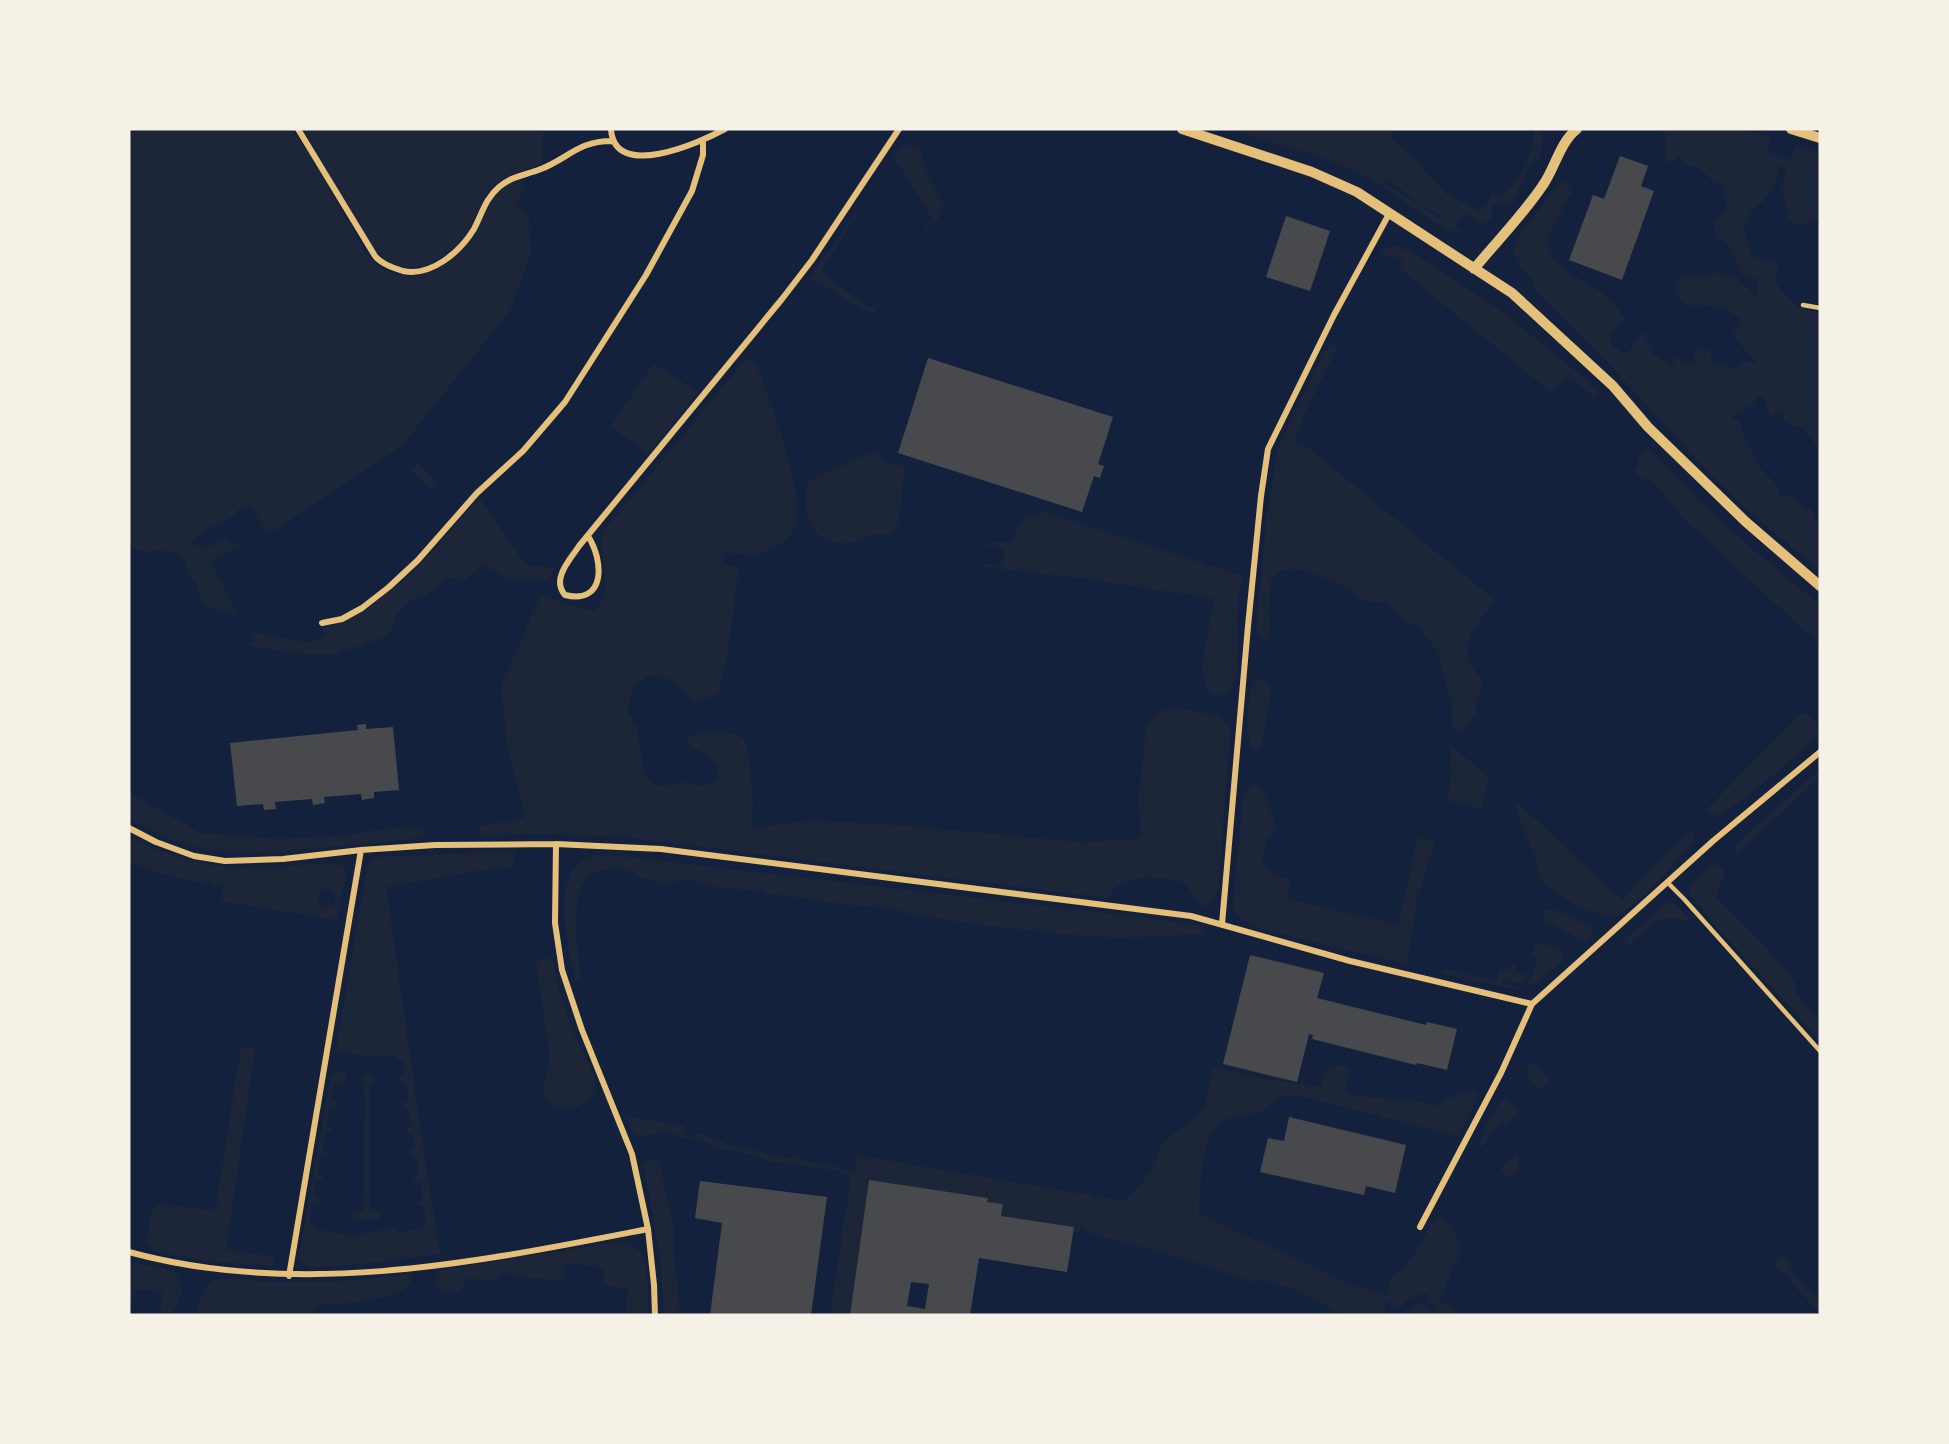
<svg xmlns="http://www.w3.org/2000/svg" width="1949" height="1444" font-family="Arial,sans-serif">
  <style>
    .green { fill: #1d2539; fill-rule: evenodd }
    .building { fill: #48494c; fill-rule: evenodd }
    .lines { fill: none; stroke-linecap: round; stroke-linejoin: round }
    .service { stroke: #e5c07b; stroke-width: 4.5 }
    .minor { stroke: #e5c07b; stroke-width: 6 }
    .tertiary { stroke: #e5c07b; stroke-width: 10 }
  </style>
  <rect width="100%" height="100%" fill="#14213d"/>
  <path class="green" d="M129,129H292C315,160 331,194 351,227C357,236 362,249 370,258C403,294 451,268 474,235C490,211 489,188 522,178L525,188L515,206L528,214L531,253L510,311L402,446L276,529L266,534L253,509L241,506C229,527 207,522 191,543L205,548L224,539L231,543L244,544L210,561L238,616L206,607L201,598L194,579L190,577L185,560L179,553L158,550L148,552L129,547Z
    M303,129H543V164C524,171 503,175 489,191C479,202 476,219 467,232C444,266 401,284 371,246Z
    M1230,129H1392V139L1417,161L1446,194L1480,212L1492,193L1502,198C1518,179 1535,154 1534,129H1541C1543,140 1542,152 1537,163L1536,156C1524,172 1520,189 1509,205L1507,202L1500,206L1493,205L1490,214L1496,215L1485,223L1480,224L1469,215L1464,214L1462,220L1456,224L1457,229L1466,234C1443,234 1396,193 1374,181C1329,155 1279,146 1230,129ZM1385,179C1395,184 1405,192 1412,199C1419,205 1433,211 1441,216V219L1384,183Z
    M1651,129H1739L1771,137L1766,152L1790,160L1796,145L1820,153V218L1802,226L1788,221C1788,209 1781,195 1783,187C1784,179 1787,175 1784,167L1780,165L1773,190L1766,195L1764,201L1752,209L1744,228L1752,256L1778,263L1775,282C1792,302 1792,309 1820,313V450L1802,427L1793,426L1781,419L1785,415L1782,409L1775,412L1772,419L1763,397L1756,396L1753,405L1736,413L1732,418L1740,422L1746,444L1754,454L1760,468L1778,486V493L1783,497L1792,496L1801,502L1803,509H1810L1815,514V519L1820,521V570L1745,508L1716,480L1598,352L1532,287L1534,280L1521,269L1513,250C1514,239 1550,197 1559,182L1566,183L1571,186L1572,192C1566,204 1549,231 1548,242C1545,269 1597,284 1611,300C1616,305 1620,312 1625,319L1610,334V345L1627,354L1643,332L1654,355L1674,366H1676L1672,360L1675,356L1685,364L1694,363L1695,353L1700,348L1710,351L1712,356L1710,363L1714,365C1725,360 1724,365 1732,369L1738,368L1740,362L1744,361L1753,363L1757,362L1739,343L1731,329L1740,326V320C1730,307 1703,303 1688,306C1664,291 1674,268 1700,277L1705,273L1707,278L1719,273L1730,277L1735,275L1741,284L1749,288L1752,294L1757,295V279C1754,278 1750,278 1747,277C1732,272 1739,244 1719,239C1713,226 1713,218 1727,211C1727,201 1723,195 1724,186L1712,180L1696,165L1688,167L1681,158L1678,157L1673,162L1666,161V133Z
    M911,145L920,148L923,164L944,206L937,222L931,223L911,256L931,217L903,171L893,158L899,149Z
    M868,196L821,272L868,307L878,306L874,314C850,305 832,287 808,279Z
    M1393,246L1401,247L1419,257L1500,310L1588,381L1599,393L1595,398L1574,381L1572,382L1565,377L1552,393L1399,268L1403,260L1399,257L1391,258L1379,250Z
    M1332,345H1335L1337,349L1302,419L1295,442L1311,450L1496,601C1484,616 1463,635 1468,656C1470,667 1480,675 1483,686L1475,706L1476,714L1461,732L1452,727L1453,700L1447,690L1438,653L1421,629L1403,619L1386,602L1371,603L1356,597L1351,588L1306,571L1293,569L1280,571L1271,579L1268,609L1270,634L1267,640L1263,641L1256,633L1266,526L1278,448L1318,364L1325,350Z
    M745,360L755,362C768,392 807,499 795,527C788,545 765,554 746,557V554L725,553L724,565L739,566L727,655L718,694L695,703L668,677L648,676L632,689L627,710L637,728L644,775L659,787L681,782L701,786L714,782L719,770C709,750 697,754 686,741C697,727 734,729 746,741L753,795L752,822L753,826L757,828L810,820L910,826L1087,843L1117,839L1135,840L1141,833L1139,798L1146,728L1150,721L1158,713L1167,709L1180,708L1221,717L1230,729L1218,891L1212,902L1206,907C1193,902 1193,891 1184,884C1179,880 1172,880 1166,879C1145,875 1130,878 1112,889L1110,897L1106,898L626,837L538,834L481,836L478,828L480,826L526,818L507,745L501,686L541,594L564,604L596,612L605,595L606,588L601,539L604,531Z
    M653,364L698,392L648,455L611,426Z
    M1650,448L1698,499L1750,547L1820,605V645L1683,518C1671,501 1660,488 1644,476L1641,479L1633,472L1637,466L1639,454Z
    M877,450L883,460L906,468C898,488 904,519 892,535C885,535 876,532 869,535C862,537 856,543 848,543C808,545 803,513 808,481Z
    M418,462L439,484L432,491L411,471Z
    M479,497L521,558L528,565L554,568L548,580L509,579L484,564L463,581L447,577L427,595L413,599L397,614L390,632L383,638L333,655L292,653L249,646L254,639L251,632L309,643L325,636L322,628C391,609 434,548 479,497Z
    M1044,512L1243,576C1241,585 1239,594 1238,604C1235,627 1243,675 1228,693C1184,712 1212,617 1215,599L1088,579L984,567L985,564L1003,566L1004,548L985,546C993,539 1001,544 1010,542L1022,520Z
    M1261,678L1269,683L1270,693L1262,744L1261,749L1253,750C1243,731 1248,702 1253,682Z
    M1801,713C1813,715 1820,724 1817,736L1776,773L1721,816L1706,813L1707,809Z
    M1450,744L1488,777L1482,809L1447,800L1452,774Z
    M1820,769V776L1738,854L1734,847L1741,839Z
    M1253,785H1257L1262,788L1276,825C1260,852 1252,872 1291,879L1286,898L1293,900L1398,925L1418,837L1435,841L1417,899L1407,964L1265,930C1251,925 1241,921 1233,908L1243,797L1249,788Z
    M129,793L203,834L241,835L275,839L347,835L389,828L423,827L425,834L421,838C386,842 351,845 316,848C273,852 230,857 188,845C167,839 148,828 129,819Z
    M1516,801L1622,900L1689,829L1694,835V842C1679,857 1632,914 1613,916C1599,919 1553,894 1543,883C1538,877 1538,869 1536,862C1531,842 1517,820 1516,801Z
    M129,837C173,860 219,870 269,868C294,867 318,859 343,867L346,874L337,920L221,901L224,882L221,886C190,881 158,875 129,861ZM324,889L333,891L336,899L335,904L327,908L322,907L317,900L320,892Z
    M514,851L513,868L489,869L386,887L420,1128L440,1254L390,1261L320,1268C310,1267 304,1267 299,1258L331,1075L339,1070L346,1073L347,1080L343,1084L334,1083L331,1101L337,1102L336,1107L329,1106L326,1126L332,1127L331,1132L325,1131L322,1151L328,1152L326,1157L321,1156L318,1173L323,1174L322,1181L316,1180L313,1197L320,1199L319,1204L312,1203L309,1222L315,1223L314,1229L357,1236L395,1227L397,1234L426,1226L424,1205L418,1206L417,1201L423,1200L421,1181L415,1182L414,1176L419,1174L417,1157H410L409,1151L415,1149L413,1133H408L406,1127L412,1126L409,1108L403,1109L402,1102L409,1101L405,1083L399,1084V1076L405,1075L403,1059H396L395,1055L375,1057L339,1052L336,1050L367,868L370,861L377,857Z
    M611,855L1170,921L1202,926L1205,934L1120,938L1072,935L982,925L916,915L876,905L863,907L766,893C747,888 729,889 710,886C704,885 698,880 692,879C683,878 673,884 664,884C656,884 651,876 642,878C630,869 617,866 602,870C562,879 580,949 580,980L576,982C569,953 550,876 584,860C591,856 603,856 611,855Z
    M1715,863L1723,870L1724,876L1716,896L1717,899L1766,948L1791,977L1795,983L1796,994L1820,1022V1042L1796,1013L1711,921L1690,894V885L1708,867Z
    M1667,902L1676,904L1689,919L1686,921C1662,910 1647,929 1630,945H1627L1623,941Z
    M1550,909H1554L1592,928L1594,934L1587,941L1582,940L1550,923L1545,921L1543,911Z
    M1535,942L1558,947L1564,955L1561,962L1541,980L1524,988H1510L1444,974L1443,971L1446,969L1496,982L1499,969L1509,971L1511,964H1516L1515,972L1528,976L1526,981L1516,983L1502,980L1500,983L1519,987L1525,986C1532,979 1535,969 1536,959L1532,955Z
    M552,958C557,982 563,1006 572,1029C578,1045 595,1069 595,1085C593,1109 555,1119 545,1095C541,1085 547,1077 549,1068C550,1062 549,1056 549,1049L536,962Z
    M241,1047L255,1049L226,1249L274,1257L275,1263L273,1266L207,1261L156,1252L152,1249L147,1242L151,1211L157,1205L164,1204L212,1211L216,1209Z
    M1539,1059L1540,1067L1550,1081L1539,1091L1529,1078L1526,1068L1531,1062V1065H1536Z
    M1338,1065L1351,1068L1346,1088L1349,1093L1356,1096L1417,1101L1435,1106C1448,1101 1465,1086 1479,1094L1459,1137L1305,1097C1291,1095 1281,1094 1270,1104C1267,1107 1265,1111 1260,1113C1249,1117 1235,1115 1224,1120C1198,1134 1201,1188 1199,1214L1355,1286L1386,1295L1391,1276C1412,1266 1423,1238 1435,1218L1440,1216L1450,1223L1462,1249L1439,1300L1463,1315H1408L1413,1306L1418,1303L1433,1311L1437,1308L1429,1301L1428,1295L1426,1293L1406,1300L1402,1307H1395L1388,1302L1386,1297L1384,1312L1387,1315H1341L1328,1309L1329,1306L1291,1288L1259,1279L1257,1283L1182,1258L1096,1235L1086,1231L1081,1225L1079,1233L1073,1232L1074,1227L1001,1216L1003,1204L987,1202L988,1198L869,1180L850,1315H830L850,1186L848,1174L841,1171L767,1161L764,1158L726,1149H714L704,1141L683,1138L668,1131L641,1137L633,1133L625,1116L686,1126L684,1130L686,1135L691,1138L696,1133C706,1134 712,1140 722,1141L726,1146L743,1148L787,1158L793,1156L808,1162L828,1164L850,1172L855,1171L857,1155L1124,1201C1137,1190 1148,1177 1155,1162C1158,1156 1159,1150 1162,1145C1172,1132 1186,1126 1197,1115C1210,1102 1210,1084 1212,1067L1264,1079L1321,1087L1324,1072Z
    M364,1073L373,1074L376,1081L370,1084L369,1210L378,1211L380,1215L378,1220H357L352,1217L353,1211H364L365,1093L362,1080Z
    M1506,1098L1520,1109L1506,1126L1502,1122L1478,1151C1479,1137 1494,1105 1506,1098Z
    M1518,1152L1519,1160L1517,1166L1520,1169L1509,1179L1500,1168Z
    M652,1159L657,1161L661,1170L673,1224V1248L680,1315H664L660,1257L644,1166L648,1160Z
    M617,1242C625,1243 637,1246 642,1254C649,1262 648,1303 649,1315H626L628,1289L604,1284V1268L569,1263L566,1264L562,1281L500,1274L498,1280L495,1281L466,1278L461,1292L440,1291C434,1282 435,1279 440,1270Z
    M1782,1255L1792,1264L1789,1267L1813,1293L1815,1292L1820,1297V1311L1808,1303V1300L1797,1289L1790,1278L1773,1266Z
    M129,1262L174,1270C185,1285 182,1300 171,1315H160L162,1292L134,1289L129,1313Z
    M409,1274L411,1282C401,1301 338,1304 317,1305L312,1315H196C200,1303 202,1285 215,1280C226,1276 245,1280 257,1281C308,1285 358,1280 409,1274Z"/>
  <path class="building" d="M1620,156L1648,166L1641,186L1654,191L1622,280L1569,260L1593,195L1604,199Z
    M1286,216L1330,231L1310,291L1266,277Z
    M928,358L1113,417L1098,464L1104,466L1100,478L1094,476L1082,512L898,453Z
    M366,724V729L393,727L399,790L374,792V798L362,800L361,794L324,797L325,803L313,805L312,799L275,802L276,809L264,810L263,804L237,806L230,743L358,730L357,725Z
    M1250,955L1324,973L1317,998L1426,1025L1427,1022L1457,1029L1447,1070L1417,1063L1416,1065L1312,1039L1313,1035L1309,1034L1297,1082L1223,1064Z
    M1289,1117L1406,1145L1395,1193L1366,1186L1364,1195L1260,1172L1268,1138L1284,1141Z
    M869,1180L988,1198L987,1202L1003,1204L1001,1216L1074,1227L1067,1272L979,1258L970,1315H850ZM911,1282L929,1284L925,1309L907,1306Z
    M700,1181L827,1197L811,1315H710L722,1223L695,1218Z"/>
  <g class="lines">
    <path class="service" d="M1803,305L1820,308
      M1667,882L1684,899L1820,1051"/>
    <path class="minor" d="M298,129L375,256C381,264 393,268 403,271C431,277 460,252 474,229C482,214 485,199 499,187C512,176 526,175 541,169C569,158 578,141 612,141
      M611,129C614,181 699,143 725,129
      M588,536C604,561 606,605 565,595C551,579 570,560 579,546L782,299L812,260L899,129
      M322,623L342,619L362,608L389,587L418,560L477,493L523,451L565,402L646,275L692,191L703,155V141
      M129,828L156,842L194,856L225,861L283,859L361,850L435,845L556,844L661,849L1191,916L1350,961L1532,1004
      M556,844L555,923L562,970L582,1030L632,1154L648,1229L654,1285L655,1315
      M1222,924L1248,626L1261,496L1268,449L1334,315L1389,214
      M1420,1227L1501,1073L1532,1004L1713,841L1820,752
      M129,1252C300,1299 478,1262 648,1229
      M289,1276L361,850"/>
    <path class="tertiary" d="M1182,129L1312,172L1357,192L1512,293L1613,386L1648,427L1746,522L1820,586
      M1791,129L1820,138
      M1474,269C1497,241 1523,215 1543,185C1555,168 1560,142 1577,129"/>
  </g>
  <rect width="1949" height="1444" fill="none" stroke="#f6f1e7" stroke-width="261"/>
</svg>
